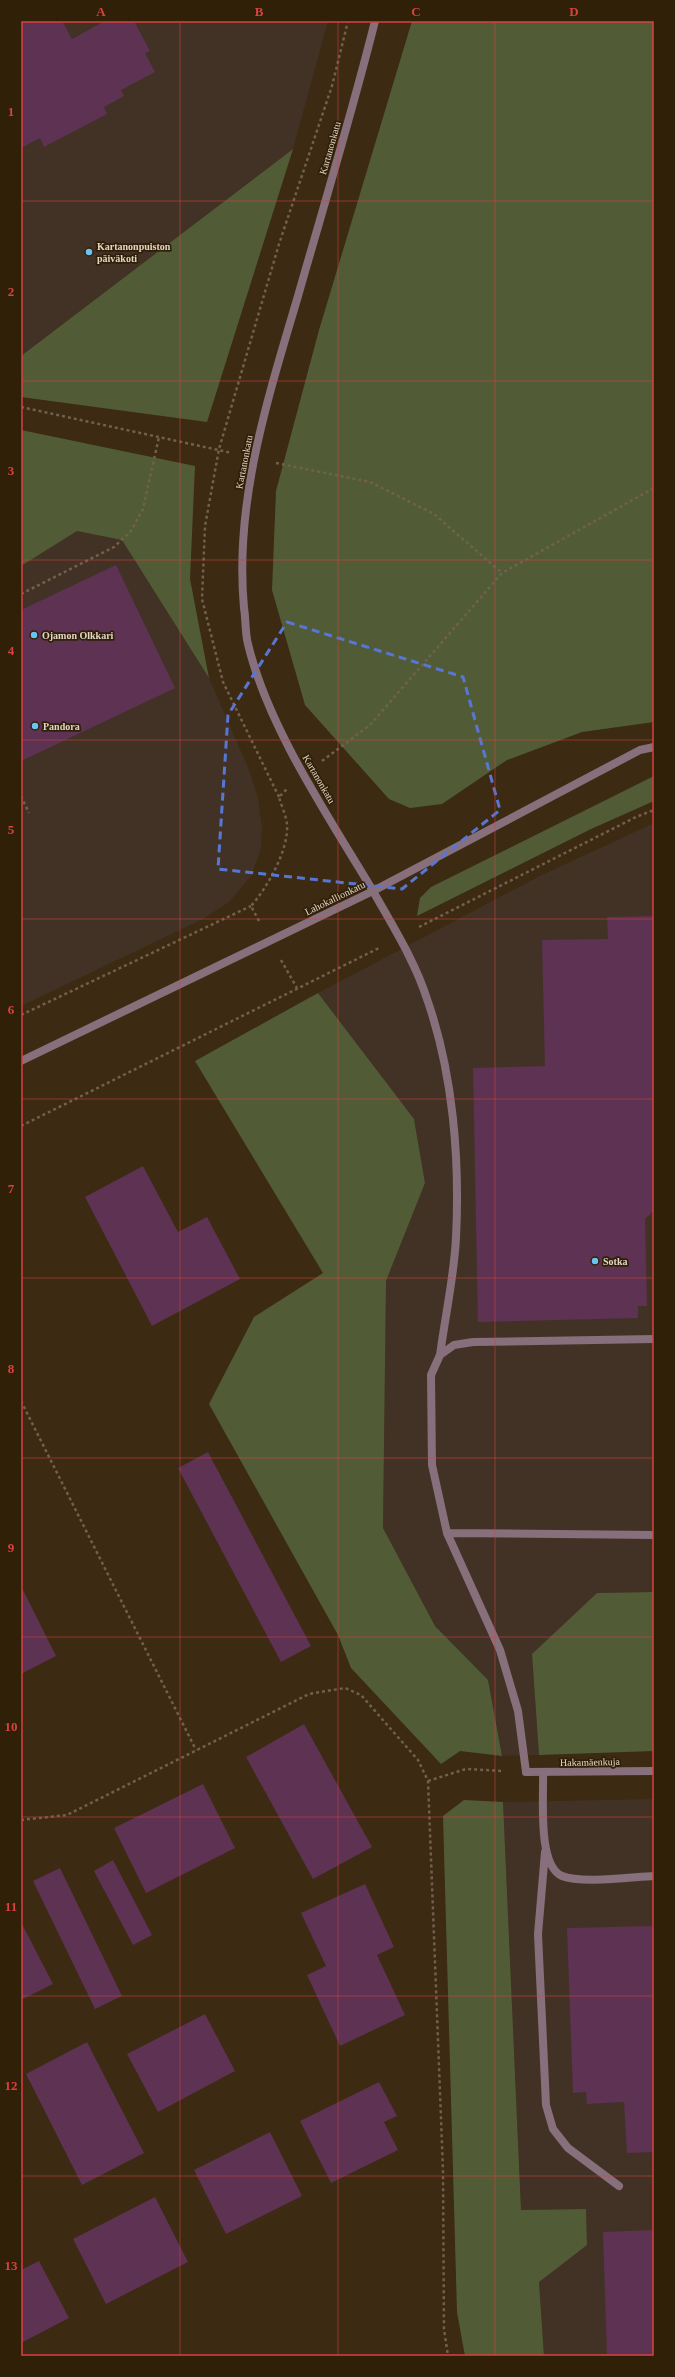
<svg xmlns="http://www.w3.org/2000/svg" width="675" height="2377" font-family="Georgia,serif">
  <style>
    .commercial { fill: #423226 }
    .education { fill: #413225 }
    .green { fill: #515c36 }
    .building { fill: #5d3252 }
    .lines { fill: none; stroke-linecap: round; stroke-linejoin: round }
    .path { stroke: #71614c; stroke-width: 2.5; stroke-dasharray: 3 3; stroke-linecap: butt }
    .lane { stroke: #876f7c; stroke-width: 8 }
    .street { stroke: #876f7c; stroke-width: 8 }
    .marked { fill: none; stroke: #5876d3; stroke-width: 3; stroke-dasharray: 8 5; stroke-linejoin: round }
    .grid { fill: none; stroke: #d84240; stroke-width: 1; stroke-opacity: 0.55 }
    .poi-dot { fill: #6ac3f1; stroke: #312008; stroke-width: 1.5 }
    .labels { text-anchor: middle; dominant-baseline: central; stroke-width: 3.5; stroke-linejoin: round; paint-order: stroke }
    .street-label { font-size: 10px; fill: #e0d5c7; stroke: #312008 }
    .poi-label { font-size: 10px; font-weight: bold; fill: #e0d5c7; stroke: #312008; text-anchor: start }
    .neatline { fill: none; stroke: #d84240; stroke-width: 1.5 }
    .grid-label { font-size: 13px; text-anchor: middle; font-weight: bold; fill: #d84240 }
  </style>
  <rect width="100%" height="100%" fill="#3c2a12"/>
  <path class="commercial" d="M77,531L122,540L209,678L247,765L258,798L262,827L261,849L251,876L230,901L205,918L21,1006V566Z
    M654,823V1592L597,1593L532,1654L539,1755L502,1756L488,1680L435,1626L383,1528L386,1281L425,1183L414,1119L318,993L540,876Z
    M654,1799V2356H544L539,2281L587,2245L586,2209L521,2210L503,1802Z"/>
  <path class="education" d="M21,21H328L293,149L21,356Z"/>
  <path class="green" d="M412,21H654V722L582,732L507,760L442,804L410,808L389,799L305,705L272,590L276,491L319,330Z
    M293,149L207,422L21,397V356Z
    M21,430L195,466L190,579L209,678L122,540L77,531L21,566Z
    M654,776V801L591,829L417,916L420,898L431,887Z
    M318,993L414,1119L425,1183L386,1281L383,1528L435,1626L488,1680L502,1756L460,1751L441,1764L351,1668L338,1635L209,1404L254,1317L323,1273L195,1061Z
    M654,1592V1751L539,1755L532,1654L597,1593Z
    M464,1800L503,1802L521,2210L586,2209L587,2245L539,2282L544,2356H465L457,2312L443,1816Z"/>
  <path class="building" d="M21,21H62L72,39L105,21H134L150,51L145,53L155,72L121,90L124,96L104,107L107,114L44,147L40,138L21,148Z
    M116,565L175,688L21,761V610Z
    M654,916V1210L645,1219L647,1306H638V1318L478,1322L473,1068L545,1066L542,940L608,939L607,917Z
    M143,1166L178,1232L207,1217L240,1279L152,1326L85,1197Z
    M208,1452L311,1646L281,1662L178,1468Z
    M21,1586L56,1656L21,1674Z
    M304,1724L372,1847L313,1879L246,1757Z
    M203,1784L235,1848L146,1893L114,1828Z
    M113,1860L152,1935L133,1945L94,1871Z
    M60,1868L122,1996L95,2009L33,1881Z
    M365,1884L394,1947L377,1955L405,2015L340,2046L307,1975L326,1966L301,1913Z
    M21,1922L53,1984L21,2000Z
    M654,1926V2152L627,2153L624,2102L587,2104L586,2092L573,2093L567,1928Z
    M205,2014L235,2071L158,2112L127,2054Z
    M87,2042L144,2153L82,2185L26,2074Z
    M379,2082L397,2116L384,2122L398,2150L331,2183L300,2121Z
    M270,2132L302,2196L226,2234L194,2170Z
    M155,2197L188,2262L106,2304L73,2239Z
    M654,2230V2356H607L603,2232Z
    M39,2261L69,2318L21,2343V2270Z"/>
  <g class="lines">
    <path class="path" d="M21,407L232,453
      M276,463L370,482L434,514L502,573
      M21,594L114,547L131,531L143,509L159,437
      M322,761L370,725L502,573L654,488
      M21,796L29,813
      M279,797L223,682L202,599L205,526L219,449L279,244L332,86L348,21
      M259,921L251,906C267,888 289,850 287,824C286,815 281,805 279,797L287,789
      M419,927L636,817L654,810
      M281,960L297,988
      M21,1015L251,906
      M21,1126L379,948
      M21,1401L196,1750
      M428,1781L466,1769L503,1771
      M21,1820L67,1815L309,1694L345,1688L361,1695L418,1760L428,1781L443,2170L444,2329L448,2356"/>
    <path class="lane" d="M373,891C392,925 415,961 427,999C453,1073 460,1159 456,1238C454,1277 445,1317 440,1355
      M447,1533L654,1535
      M526,1772L518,1711L500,1650L447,1533L432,1465L431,1375L440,1355L454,1345L473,1342L654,1339
      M543,1772C544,1797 537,1865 562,1876C581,1884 632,1877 654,1876
      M545,1852L538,1934L546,2105L553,2129L568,2148L619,2186"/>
    <path class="street" d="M373,891C329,817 268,728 248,644C245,633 246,620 244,608C234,501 268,398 298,296C324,205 352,113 375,21
      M21,1061L373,891L640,750L654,747
      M526,1772L654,1771"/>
  </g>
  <path class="marked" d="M287,622L463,677L500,810L402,889L218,869L228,715Z"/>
  <path class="grid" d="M180,21V2356M338,21V2356M495,21V2356M21,201H654M21,381H654M21,560H654M21,740H654M21,919H654M21,1099H654M21,1278H654M21,1458H654M21,1637H654M21,1817H654M21,1996H654M21,2176H654"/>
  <g class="poi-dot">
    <circle cx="89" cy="252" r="4"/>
    <circle cx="34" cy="635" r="4"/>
    <circle cx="35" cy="726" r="4"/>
    <circle cx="595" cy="1261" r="4"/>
  </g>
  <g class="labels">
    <g class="street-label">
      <text transform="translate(330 148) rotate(-74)">Kartanonkatu</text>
      <text transform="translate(244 462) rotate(-79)">Kartanonkatu</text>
      <text transform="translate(319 779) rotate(60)">Kartanonkatu</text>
      <text transform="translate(335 898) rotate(-26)">Lahokallionkatu</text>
      <text transform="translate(590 1762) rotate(-1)">Hakamäenkuja</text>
    </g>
    <g class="poi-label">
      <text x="97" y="246">Kartanonpuiston<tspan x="97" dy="12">päiväkoti</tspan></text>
      <text x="42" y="635">Ojamon Olkkari</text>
      <text x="43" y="726">Pandora</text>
      <text x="603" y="1261">Sotka</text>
    </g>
  </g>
  <rect width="675" height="2377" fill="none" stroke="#312008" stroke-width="44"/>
  <rect x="22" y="22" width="631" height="2333" class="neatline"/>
  <g class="grid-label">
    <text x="101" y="16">A</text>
    <text x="259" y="16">B</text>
    <text x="416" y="16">C</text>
    <text x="574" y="16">D</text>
    <text x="11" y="116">1</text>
    <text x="11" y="296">2</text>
    <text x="11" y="475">3</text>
    <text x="11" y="655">4</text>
    <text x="11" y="834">5</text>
    <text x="11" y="1014">6</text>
    <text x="11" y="1193">7</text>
    <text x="11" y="1373">8</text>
    <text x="11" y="1552">9</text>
    <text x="11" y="1731">10</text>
    <text x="11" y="1911">11</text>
    <text x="11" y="2090">12</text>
    <text x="11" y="2270">13</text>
  </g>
</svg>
